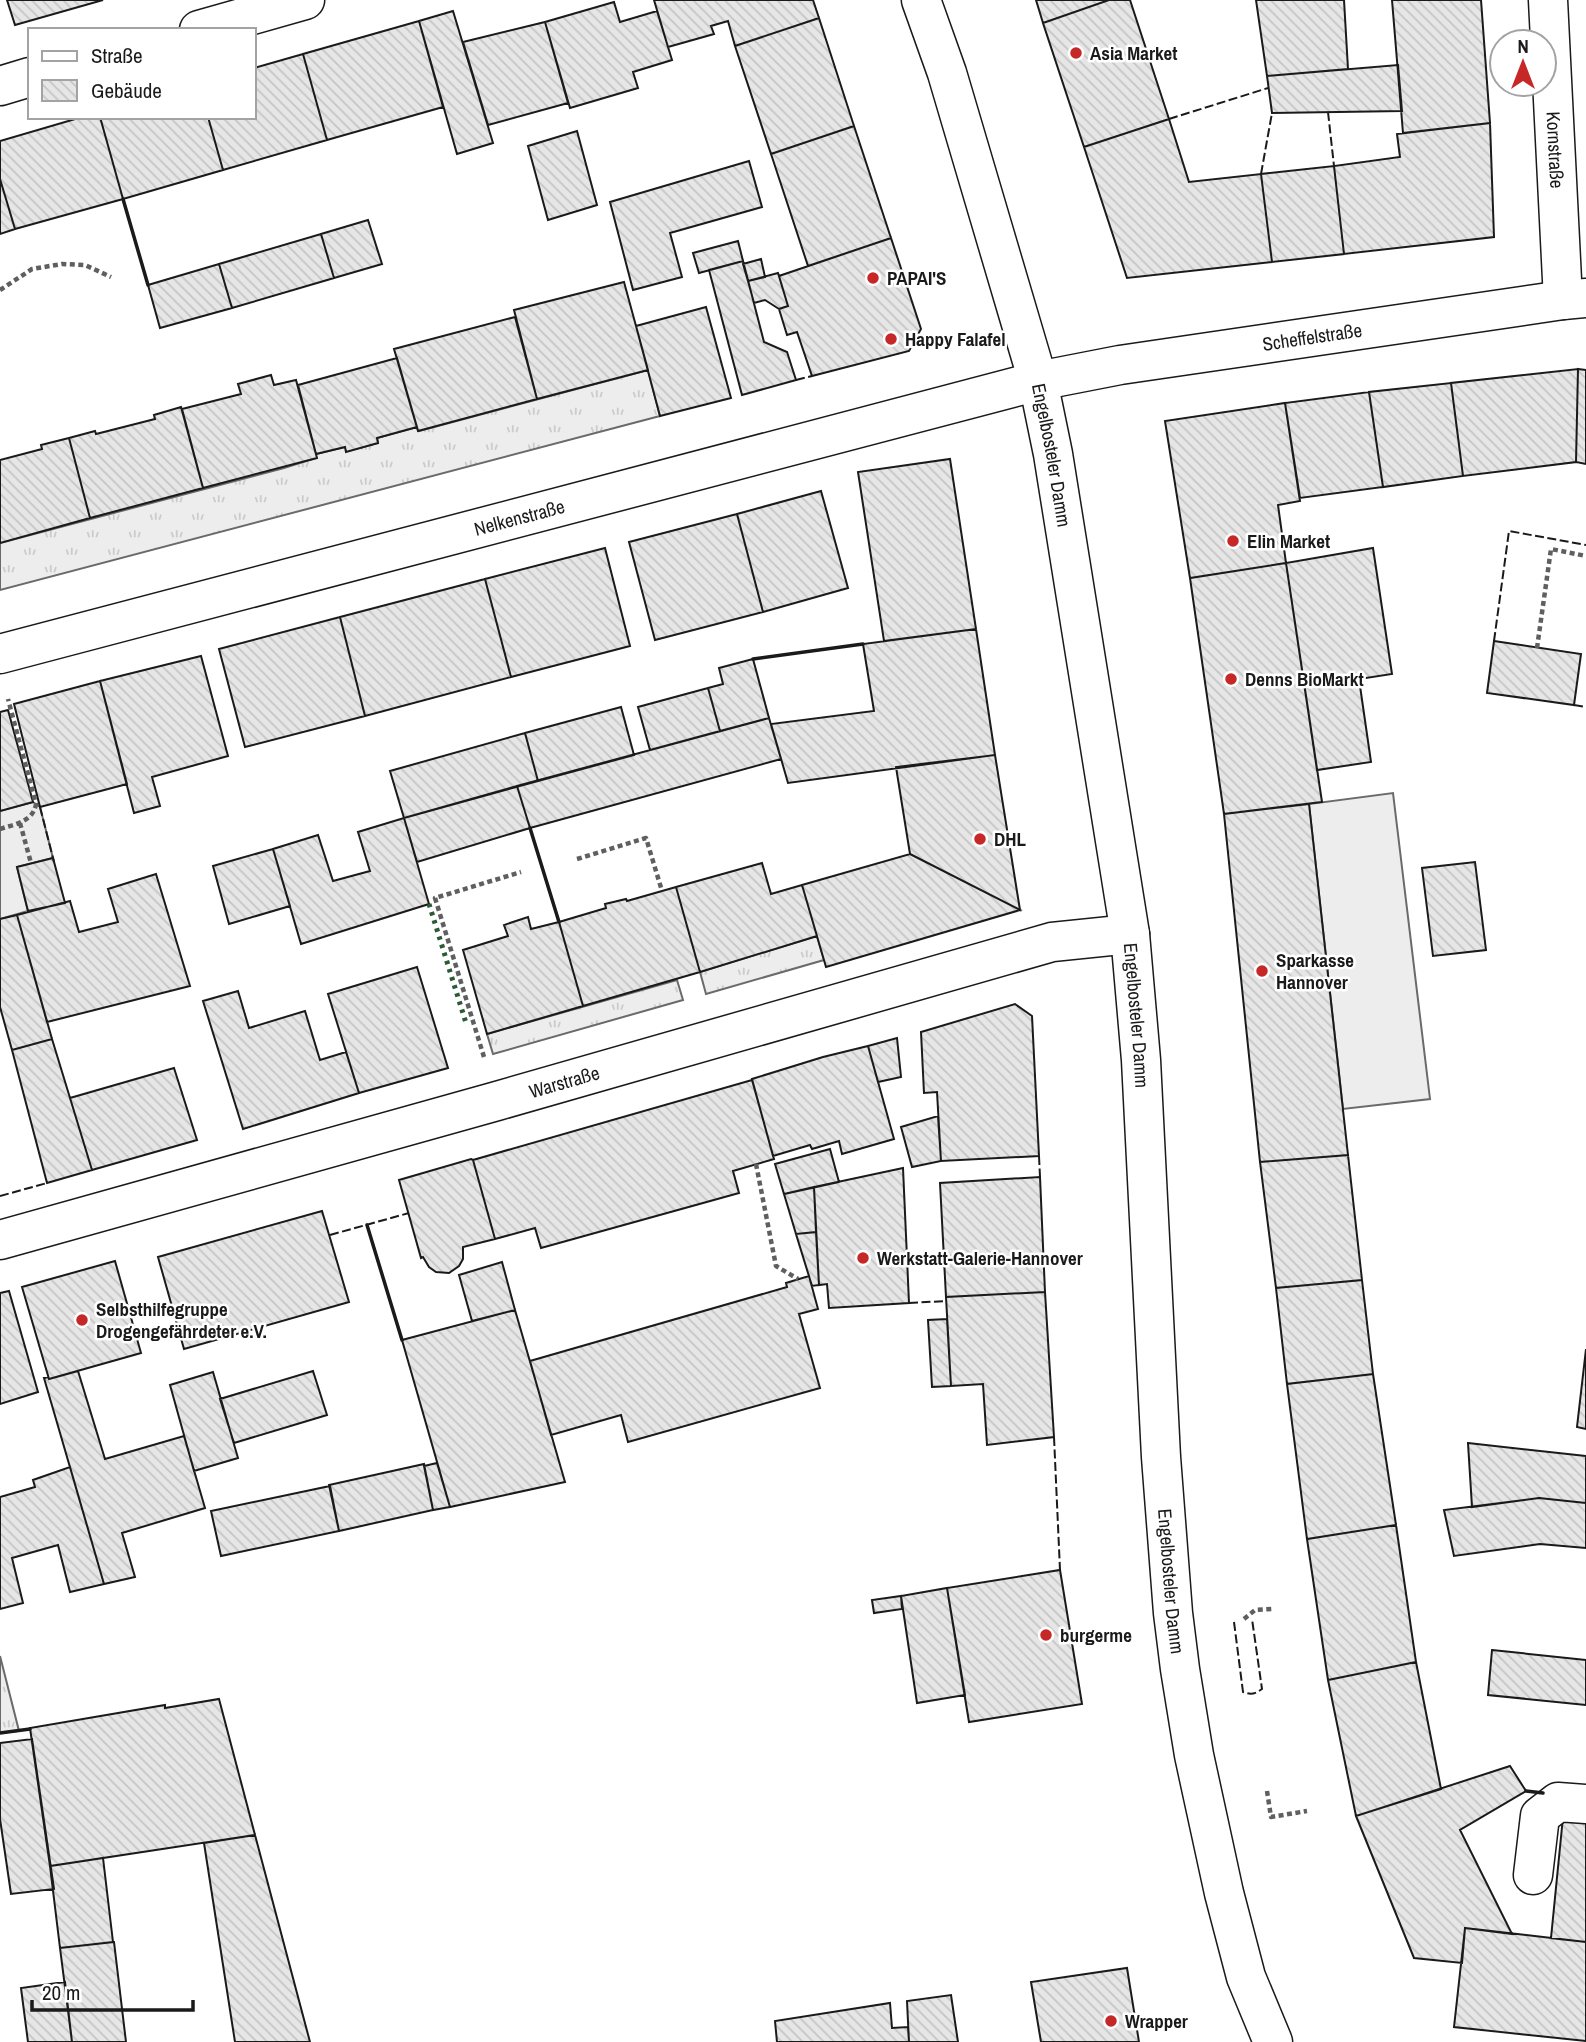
<svg xmlns="http://www.w3.org/2000/svg" width="1586" height="2042" font-family="'Archivo Narrow',sans-serif">
  <style>
    .grass { fill: url(#grass-tufts); stroke: #6a6a6a; stroke-width: 2 }
    .built { fill: #ededed; stroke: #6a6a6a; stroke-width: 2 }
    .building { fill: url(#building-back-hatch); stroke: #1a1a1a; stroke-width: 2 }
    .lines { fill: none; stroke-linecap: round; stroke-linejoin: round }
    .minor-casing { stroke: #1a1a1a; stroke-width: 41 }
    .path { stroke: #5f5f5f; stroke-width: 4.5; stroke-dasharray: 5 3.5; stroke-linecap: butt }
    .minor { stroke: #fff; stroke-width: 38 }
    .hedge { stroke: #2b5a34; stroke-width: 5; stroke-dasharray: 3.5 5; stroke-linecap: butt }
    .fence { stroke: #1a1a1a; stroke-width: 2; stroke-dasharray: 9 3.5; stroke-linecap: butt }
    .wall { stroke: #1a1a1a; stroke-width: 3.5 }
    .poi-dot { fill: #c62828; stroke: #fff; stroke-width: 2.5 }
    .labels { text-anchor: middle; dominant-baseline: central; stroke-width: 5; stroke-linejoin: round; paint-order: stroke }
    .poi-label { font-size: 19px; font-weight: bold; fill: #1a1a1a; stroke: #fff; text-anchor: start }
    .street-label { font-size: 19px; fill: #1a1a1a; stroke: #fff }
  </style>
  <defs>
    <pattern id="grass-tufts" width="24" height="20" patternUnits="userSpaceOnUse" patternTransform="scale(1.75)"><rect width="24" height="20" fill="#ededed"/><path d="M3 7l-1-3M5 7V3M7 7l1-3M15 17l-1-3M17 17v-4M19 17l1-3" fill="none" stroke="#cbcbcb"/></pattern>
    <pattern id="building-back-hatch" width="6" height="6" patternUnits="userSpaceOnUse" patternTransform="scale(1.75)"><rect width="6" height="6" fill="#e6e6e6"/><path d="M-1 5l2 2M0 0l6 6M5-1l2 2" fill="none" stroke="#c5c5c5"/></pattern>
  </defs>
  <rect width="100%" height="100%" fill="#fff"/>
  <path class="grass" d="M648,370L660,416L0,590V543L284,468L316,458V454L345,447L347,451L378,443L377,438L417,427L419,431Z
    M817,936L824,960L706,994L700,972Z
    M677,980L683,1000L493,1054L487,1034Z
    M0,1656L19,1731L0,1733Z"/>
  <path class="built" d="M1393,793L1430,1099L1343,1109L1309,804Z
    M33,802L40,807L53,858L17,867L28,911L0,919V811Z"/>
  <path class="building" d="M7,0H103L15,25Z
    M654,0H813L819,18L735,46L728,21L711,26L714,34L668,47Z
    M1036,0H1109L1043,23Z
    M1109,0H1130L1169,119L1084,147L1043,23Z
    M1256,0H1344L1348,69L1267,76Z
    M1392,0H1481L1490,123L1403,133Z
    M614,2L620,22L657,11L672,60L633,72L638,88L570,108L545,22Z
    M453,11L493,143L457,154L419,21Z
    M819,18L854,126L771,154L735,46Z
    M419,21L443,107L327,140L303,54Z
    M545,22L568,103L488,125L463,42Z
    M303,54L327,140L223,170L208,117H254V68Z
    M1398,65L1402,111L1272,113L1267,76Z
    M82,117H100L123,199L15,229L0,179V141Z
    M100,117H208L223,170L123,199Z
    M1169,119L1189,182L1261,174L1272,262L1127,278L1084,147Z
    M1490,123L1494,237L1344,254L1334,166L1400,157L1397,134Z
    M854,126L891,238L808,266L771,154Z
    M577,131L597,205L548,220L528,146Z
    M749,161L762,207L670,233L682,277L633,290L610,202Z
    M1334,166L1344,254L1272,262L1261,174Z
    M0,179L15,229L0,234Z
    M368,220L382,264L334,278L321,234Z
    M321,234L334,278L232,308L219,264Z
    M891,238L921,329L909,351L812,376L797,332L787,335L779,309L788,306L779,276Z
    M738,241L743,261L699,273L693,253Z
    M761,259L765,277L748,281L743,264Z
    M743,261L764,342L787,352L796,380L742,395L709,270Z
    M219,264L232,308L160,328L148,285Z
    M778,273L788,306L779,309L765,300L754,303L748,281Z
    M624,282L648,370L537,399L514,310Z
    M706,307L731,398L660,416L636,326Z
    M515,317L537,399L418,431L394,349Z
    M397,358L417,427L377,438L378,443L346,452L345,447L316,454L298,385Z
    M1578,369L1586,370V464L1576,462Z
    M1578,369L1576,462L1463,476L1451,383Z
    M271,375L274,385L296,380L317,458L203,488L182,409L241,394L238,384Z
    M1451,383L1463,476L1383,487L1369,392Z
    M1369,392L1383,487L1300,498L1285,403Z
    M1285,403L1300,501L1278,505L1286,563L1190,578L1165,421Z
    M181,407L203,488L90,518L69,438L95,431L96,434L155,419L154,415Z
    M69,438L90,518L0,543V460L42,449L41,445Z
    M950,459L976,629L884,641L858,472Z
    M821,491L848,588L763,612L737,514Z
    M737,514L763,612L655,640L629,542Z
    M605,548L630,646L511,677L485,579Z
    M1373,548L1392,674L1359,679L1371,762L1317,770L1286,563Z
    M1286,563L1322,802L1224,814L1190,578Z
    M485,579L511,677L365,716L340,617Z
    M340,617L365,716L245,747L219,649Z
    M976,629L995,755L788,783L771,724L874,711L863,644Z
    M1494,641L1581,654L1574,705L1487,693Z
    M201,656L228,756L152,777L160,806L134,813L100,681Z
    M753,659L769,718L720,731L708,688L723,684L719,668Z
    M100,681L127,784L40,807L14,704Z
    M708,688L720,731L650,750L638,707Z
    M621,707L634,755L538,781L525,733Z
    M8,710L33,802L0,811V712Z
    M769,718L781,759L530,828L517,786Z
    M525,733L538,781L404,818L390,771Z
    M995,755L1020,910L910,854L896,767Z
    M517,786L530,828L417,862L404,818Z
    M1309,804L1348,1155L1260,1162L1224,814Z
    M404,818L429,904L301,944L273,849L318,835L333,881L370,871L358,832Z
    M273,849L290,906L229,924L213,866Z
    M910,854L1020,910L826,967L802,885Z
    M53,858L65,903L28,911L17,867Z
    M1475,862L1486,950L1433,956L1422,868Z
    M762,863L771,894L802,885L817,936L700,972L676,887Z
    M156,874L190,986L47,1022L17,915L70,901L79,932L118,922L108,889Z
    M676,887L700,972L583,1006L559,922L606,908L605,904L626,899L627,901Z
    M17,915L52,1039L12,1050L0,1007V919Z
    M528,917L531,929L559,922L583,1006L487,1034L463,950L508,936L504,925Z
    M417,967L448,1068L359,1093L328,994Z
    M238,991L249,1028L305,1011L320,1060L346,1052L359,1093L243,1129L203,1001Z
    M1015,1004L1032,1016L1039,1156L941,1161L937,1092L924,1093L921,1032Z
    M897,1038L901,1077L878,1082L868,1046Z
    M52,1039L92,1170L47,1183L12,1050Z
    M868,1046L894,1139L842,1154L839,1141L812,1149L810,1145L773,1156L752,1079L823,1057Z
    M174,1068L197,1140L92,1170L70,1098Z
    M752,1080L774,1159L733,1171L739,1193L541,1248L535,1228L495,1239L473,1160Z
    M938,1116L941,1161L912,1167L901,1127Z
    M830,1149L839,1182L784,1194L775,1164Z
    M1348,1155L1362,1280L1276,1288L1260,1162Z
    M471,1159L473,1160L495,1239L463,1247V1259L459,1266L449,1273L436,1272L429,1267L423,1257L421,1258L399,1180Z
    M903,1168L909,1303L829,1308L827,1284L819,1285L814,1187Z
    M1040,1177L1045,1292L946,1297L940,1183Z
    M814,1187L816,1232L796,1234L784,1194Z
    M322,1211L349,1302L184,1349L158,1257Z
    M816,1232L819,1285L812,1286L796,1234Z
    M115,1261L141,1353L49,1379L22,1287Z
    M502,1262L515,1310L472,1321L459,1275Z
    M809,1276L818,1309L799,1314L820,1388L628,1442L621,1415L551,1435L530,1361L787,1287L786,1283Z
    M1362,1280L1373,1374L1287,1384L1276,1288Z
    M9,1291L38,1392L0,1404V1293Z
    M1045,1292L1054,1437L987,1445L983,1384L951,1386L946,1297Z
    M515,1310L565,1482L450,1507L402,1340Z
    M947,1319L951,1386L932,1387L928,1320Z
    M1586,1349V1429L1577,1427Z
    M78,1371L105,1459L184,1436L205,1508L122,1533L135,1577L104,1584L44,1378L48,1377L49,1379Z
    M313,1371L327,1415L234,1443L220,1399Z
    M213,1372L238,1458L194,1471L170,1385Z
    M1373,1374L1396,1525L1307,1539L1287,1384Z
    M1468,1443L1586,1456V1503L1539,1498L1472,1507Z
    M437,1463L450,1507L433,1510L424,1466Z
    M424,1464L433,1510L339,1531L329,1485Z
    M70,1467L104,1584L70,1592L58,1545L12,1558L23,1603L0,1609V1497L35,1487L33,1480Z
    M330,1486L339,1531L221,1556L211,1511Z
    M1539,1498L1586,1503V1548L1540,1544L1454,1556L1444,1510Z
    M1396,1525L1416,1662L1328,1680L1307,1539Z
    M1060,1570L1082,1704L969,1722L947,1588Z
    M947,1588L965,1695L917,1703L901,1596Z
    M901,1596L902,1609L874,1613L872,1600Z
    M1492,1650L1586,1660V1705L1488,1695Z
    M1416,1662L1441,1789L1356,1816L1328,1680Z
    M219,1699L255,1835L50,1866L30,1728L165,1705V1708Z
    M32,1739L54,1889L11,1894L0,1819V1743Z
    M1510,1766L1526,1791L1460,1830L1512,1934L1465,1928L1462,1963L1414,1958L1356,1816Z
    M1563,1817L1586,1820V1942L1551,1938Z
    M255,1835L310,2042H235L204,1843Z
    M103,1858L113,1942L60,1948L50,1866Z
    M1465,1928L1586,1942V2041L1454,2027Z
    M114,1942L126,2042H72L60,1948Z
    M1127,1968L1139,2042H1041L1031,1982Z
    M65,1982L72,2042H28L21,1988Z
    M951,1995L958,2042H909L907,2001Z
    M890,2003L892,2028L908,2027L909,2042H777L775,2021Z"/>
  <g class="lines">
    <g class="minor-casing">
      <g id="minor">
        <path id="s1" d="M921,0L947,73L1038,381L1053,454L1130,934L1141,1060L1161,1457L1173,1613L1180,1669L1194,1755L1224,1893L1246,1977L1273,2042"/>
        <path id="s2" d="M1548,0L1563,300"/>
        <path d="M199,30L305,0"/>
        <path d="M0,86L30,77"/>
        <path id="s3" d="M0,654L1038,381L1120,365L1563,300L1586,298"/>
        <path id="s4" d="M0,1240L497,1101L1052,942L1130,934"/>
        <path d="M1533,1875L1540,1816L1558,1802L1586,1804"/>
      </g>
    </g>
    <path class="path" d="M0,290L32,269L62,264L85,265L111,277
      M1537,648L1551,549L1586,556
      M20,823L31,863
      M0,829C15,824 33,822 36,804L8,699
      M577,859L646,838L662,891
      M484,1057L435,898L521,872
      M756,1164L776,1266L798,1279
      M1244,1619L1255,1610L1272,1609
      M1267,1791L1271,1817L1307,1811"/>
    <use href="#minor" class="minor"/>
    <path class="hedge" d="M429,904L466,1023"/>
    <path class="fence" d="M1328,112L1334,166
      M1169,119L1268,88
      M1261,174L1272,113
      M796,380L812,376
      M1494,641L1509,531L1586,545
      M1574,705L1586,707
      M40,807L54,862
      M1039,1156L1040,1177
      M0,1196L47,1183
      M330,1235L409,1213
      M909,1303L946,1301
      M1054,1437L1060,1570
      M1234,1622L1243,1692C1251,1695 1255,1694 1262,1689L1252,1619"/>
    <path class="wall" d="M123,199L148,285
      M753,659L863,644
      M530,828L559,922
      M367,1225L402,1340
      M0,1733L30,1729
      M1526,1791L1543,1793"/>
  </g>
  <g class="poi-dot">
    <circle cx="1076" cy="53" r="7"/>
    <circle cx="873" cy="278" r="7"/>
    <circle cx="891" cy="339" r="7"/>
    <circle cx="1233" cy="541" r="7"/>
    <circle cx="1231" cy="679" r="7"/>
    <circle cx="980" cy="839" r="7"/>
    <circle cx="1262" cy="971" r="7"/>
    <circle cx="863" cy="1258" r="7"/>
    <circle cx="82" cy="1320" r="7"/>
    <circle cx="1046" cy="1635" r="7"/>
    <circle cx="1111" cy="2021" r="7"/>
  </g>
  <g class="labels">
    <g class="poi-label">
      <text x="1090" y="53">Asia Market</text>
      <text x="887" y="278">PAPAI'S</text>
      <text x="905" y="339">Happy Falafel</text>
      <text x="1247" y="541">Elin Market</text>
      <text x="1245" y="679">Denns BioMarkt</text>
      <text x="994" y="839">DHL</text>
      <text x="1276" y="960">Sparkasse<tspan x="1276" dy="22">Hannover</tspan></text>
      <text x="877" y="1258">Werkstatt-Galerie-Hannover</text>
      <text x="96" y="1309">Selbsthilfegruppe<tspan x="96" dy="22">Drogengefährdeter e.V.</tspan></text>
      <text x="1060" y="1635">burgerme</text>
      <text x="1125" y="2021">Wrapper</text>
    </g>
    <g class="street-label">
      <text stroke="none"><textPath href="#s2" startOffset="150">Kornstraße</textPath></text>
      <text stroke="none"><textPath href="#s3" startOffset="1351">Scheffelstraße</textPath></text>
      <text stroke="none"><textPath href="#s1" startOffset="474">Engelbosteler Damm</textPath></text>
      <text stroke="none"><textPath href="#s3" startOffset="537">Nelkenstraße</textPath></text>
      <text stroke="none"><textPath href="#s1" startOffset="1041">Engelbosteler Damm</textPath></text>
      <text stroke="none"><textPath href="#s4" startOffset="586">Warstraße</textPath></text>
      <text stroke="none"><textPath href="#s1" startOffset="1608">Engelbosteler Damm</textPath></text>
    </g>
  </g>
  <rect x="28" y="28" width="228" height="91" fill="#ffffff" stroke="#a3a3a3" stroke-width="2"/>
  <rect x="42" y="51" width="35" height="10" fill="#ffffff" stroke="#a3a3a3" stroke-width="2"/>
  <text x="91" y="63" font-size="21" fill="#1a1a1a">Straße</text>
  <rect x="42" y="80" width="35" height="21" fill="url(#building-back-hatch)" stroke="#a3a3a3" stroke-width="2"/>
  <text x="91" y="98" font-size="21" fill="#1a1a1a">Gebäude</text>
  <g transform="translate(1523 63)"><circle r="33" fill="#ffffff" stroke="#a3a3a3" stroke-width="2"/>
  <path d="M0-5L12 26L0 18L-12 26Z" fill="#c62828"/>
  <text y="-10" font-size="19" font-weight="bold" text-anchor="middle" fill="#1a1a1a">N</text>
  </g>
  <path d="M32 2000v10h161v-10" fill="none" stroke="#1a1a1a" stroke-width="3.5"/>
  <text x="42" y="2000" font-size="21" fill="#1a1a1a" stroke="#ffffff" stroke-width="5" paint-order="stroke">20 m</text>
</svg>
